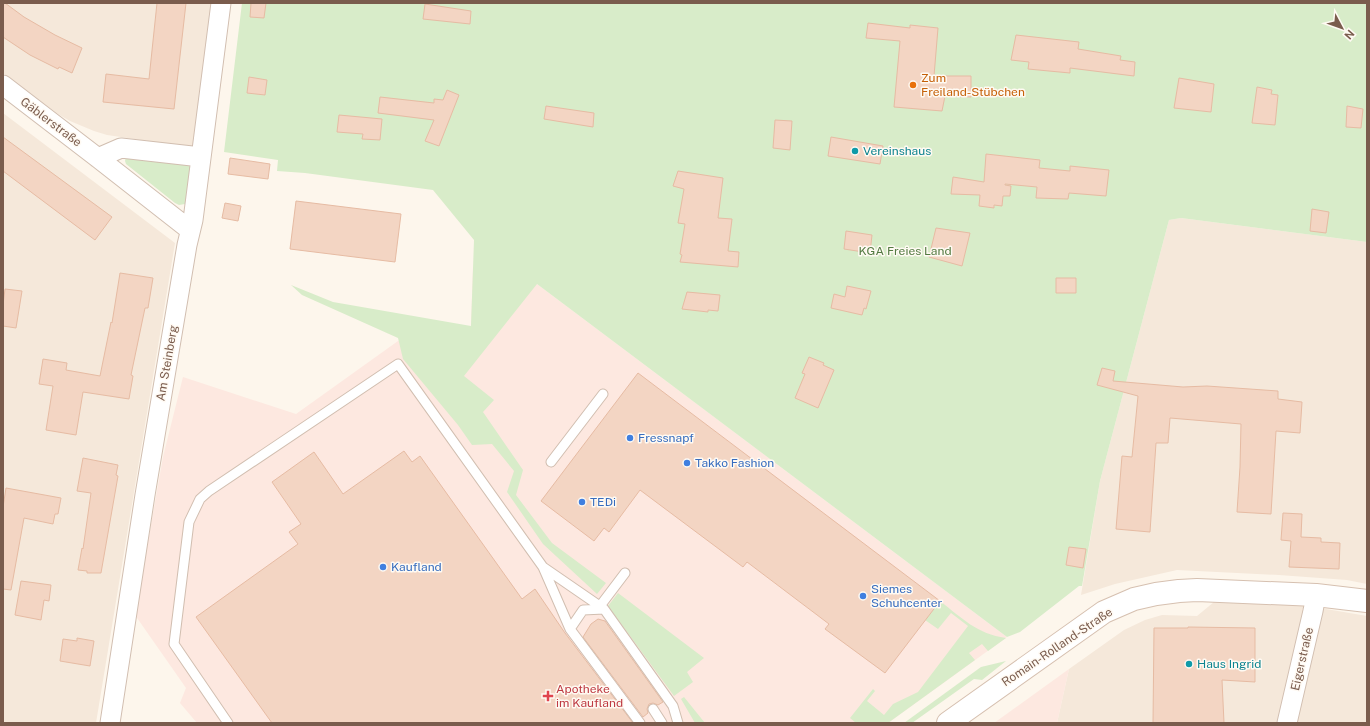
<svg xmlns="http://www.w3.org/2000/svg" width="1370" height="726" font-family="'Public Sans',sans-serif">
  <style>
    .residential { fill: #f5e8da }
    .commercial { fill: #fde8e0 }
    .green { fill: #d8ecc9 }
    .building { fill: #f3d5c3; stroke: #e6bba3 }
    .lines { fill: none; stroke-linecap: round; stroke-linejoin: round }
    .lane-casing { stroke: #d1beb0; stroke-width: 11 }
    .street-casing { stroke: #d1beb0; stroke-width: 21 }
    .secondary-casing { stroke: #d6c0b0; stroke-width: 24 }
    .lane { stroke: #fff; stroke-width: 9 }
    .street { stroke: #fff; stroke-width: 19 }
    .secondary { stroke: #fff; stroke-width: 22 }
    .food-dot { fill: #e8710a; stroke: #fffaf3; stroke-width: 1.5 }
    .culture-dot { fill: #0f9aa8; stroke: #fffaf3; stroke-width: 1.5 }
    .shop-dot { fill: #3f7fe0; stroke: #fffaf3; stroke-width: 1.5 }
    .health-dot { fill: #e0444e; stroke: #fffaf3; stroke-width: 1.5 }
    .labels { text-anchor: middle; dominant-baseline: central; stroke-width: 3; stroke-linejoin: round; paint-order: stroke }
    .food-label { font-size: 12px; fill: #c56008; stroke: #fffaf3; text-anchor: start }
    .street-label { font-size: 12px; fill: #7a5c4d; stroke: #fffaf3 }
    .culture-label { font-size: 12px; fill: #0d838f; stroke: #fffaf3; text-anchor: start }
    .park-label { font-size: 12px; fill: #537a41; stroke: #fffaf3 }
    .shop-label { font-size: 12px; fill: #366cbe; stroke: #fffaf3; text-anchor: start }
    .health-label { font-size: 12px; fill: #be3a42; stroke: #fffaf3; text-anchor: start }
  </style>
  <rect width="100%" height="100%" fill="#fdf6ec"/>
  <path class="residential" d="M3,3H214L194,145L190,147L107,135L94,131L70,121L58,114L3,73Z
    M3,113L175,243L96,723H3Z
    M1181,218L1367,242V584L1347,580L1279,575L1177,570L1115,584L1081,595L1100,481L1169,220Z
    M1214,602H1240L1294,605L1326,609L1367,616V723H1057L1069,669L1124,630L1145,620L1162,615L1197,616Z"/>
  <path class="commercial" d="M473,267L537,284L1007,637L888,723H197L180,703L186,688L135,615L163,457L183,377L296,414L398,341L471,326Z
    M1069,669L1057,723H994Z"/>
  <path class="green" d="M242,3H1367V242L1181,218L1169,220L1100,481L1082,586H1079L1020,632L1007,637L537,284L464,376L494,400L483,412L523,470L516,495L552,543L606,583L597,594L543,544L507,492L514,471L492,444L472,445L458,425L403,359L398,338L302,295L291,285L333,302L471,326L474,240L433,190L305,173L277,171L278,160L224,152Z
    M126,157L188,163L193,167L191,196L185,204L179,205L175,203L126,164L125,161Z
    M618,593L704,658L687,672L693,682L674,696L608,606Z
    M940,601C962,618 977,634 1006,638L988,651L982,644L969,653L975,660L888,723H856L850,718L873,689L875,691L867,701L884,715L893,704L918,692L968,626L951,613L938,629L925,620Z
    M1006,661L982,680L974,679L912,723H904L981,667Z
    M684,697L705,723H695L681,699Z"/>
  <path class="building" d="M3,3H5L24,17L55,35L82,48L72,73L59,67L58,69L30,55L3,37Z
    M157,3H186L174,109L103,102L106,74L149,79Z
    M251,3H266L264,18L250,17Z
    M425,4L471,11L470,24L423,19Z
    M868,23L910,28V25L938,28L934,76H971V97L945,96L942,111L894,107L900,41L866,38Z
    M1016,35L1079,42L1078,49L1121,56L1120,60L1135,62L1134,76L1070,68V73L1028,69L1029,62L1011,60Z
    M249,77L267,80L265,95L247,93Z
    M1179,78L1214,84L1211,112L1174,108Z
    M1257,87L1272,90L1271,94L1278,95L1275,125L1252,123Z
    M447,90L459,95L439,146L425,141L434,120L378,113L380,97L434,103V99L443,100Z
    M546,106L594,113L593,127L544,119Z
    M1347,106L1363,109L1361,128L1346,127Z
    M339,115L382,119L380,140L362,139L363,134L337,132Z
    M775,120L792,121L790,150L773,148Z
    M3,137L112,217L95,240L3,171Z
    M831,137L883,146L880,164L828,156Z
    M986,154L1040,160L1039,168L1070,171V166L1109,170L1106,196L1069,193L1068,199L1036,198L1037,187L1005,184V185L1011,186L1010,196H1003L1002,206L994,205V208L979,206L980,195L951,194L953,177L984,182Z
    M230,158L270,164L268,179L228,174Z
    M678,171L723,178L718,218L732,219L728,251L739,252L738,267L680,262L682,255L680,254L685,224L678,223L684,189L673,186Z
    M296,201L401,214L395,262L290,249Z
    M225,203L241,206L238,221L222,218Z
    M1312,209L1329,212L1326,233L1310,231Z
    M936,228L970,233L962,266L929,257Z
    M846,231L872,235L870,253L844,249Z
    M120,273L153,278L148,308H145L131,375L133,376L129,399L83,392L76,435L46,430L53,386L39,384L43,359L67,363L66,370L100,376L111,322L112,323Z
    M1056,278H1076V293H1056Z
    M847,286L871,291L866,309L864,308L862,315L831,308L834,294L845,297Z
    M5,289L22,291L16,328L3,326V305Z
    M687,292L720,295L718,311L708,310V312L682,309Z
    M809,357L824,363L823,365L834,370L818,408L795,398L805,374L802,373Z
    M1102,368L1115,371L1113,381L1183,387L1207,386L1278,391V399L1302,402L1300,433L1276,431L1271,514L1237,512L1240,467L1241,424L1170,418L1168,443H1156L1150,532L1116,529L1122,456L1132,457L1138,396L1097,385Z
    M638,373L940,601L885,673L825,629L829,624L747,562L743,567L640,490L609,532L604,528L594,541L541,501Z
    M404,451L412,462L420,456L522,599L535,589L565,633L633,723H272L196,617L298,544L289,532L301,524L272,482L314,452L343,494Z
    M83,458L118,465L116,475L118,476L101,573H87V571L78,570L82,548L83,549L91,493L77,491Z
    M6,488L61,498L58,514H55L53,524L24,518L11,590L3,589V507Z
    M1283,513L1302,514L1301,537L1321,538V542L1340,543L1339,569L1289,567L1291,541L1281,540Z
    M1069,547L1086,549L1083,568L1066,565Z
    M21,581L51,585L49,601L44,600L41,620L15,615Z
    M598,619L605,621L663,702L658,705L653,703L649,704L647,709L648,713L643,717L583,637L591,624Z
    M1188,627L1255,628V682L1222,680L1224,723H1153L1154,628H1188Z
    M77,638L94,641L90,666L60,661L63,639L77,641Z"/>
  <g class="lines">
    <g class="lane-casing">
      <path id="lane" d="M551,462L603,394
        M543,567L604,609L673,706L678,723
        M600,606L625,573
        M570,629L583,610L604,609
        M653,709L662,723
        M228,723L174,644L189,522L200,499L209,491L398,364L543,567L570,629L640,723"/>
    </g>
    <g class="street-casing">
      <path id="street" d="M3,85L98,158L190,230
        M98,158L121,148L201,157
        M110,723L145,495L187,245L193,220L221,3
        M1287,723L1313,611L1316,595"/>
    </g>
    <g class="secondary-casing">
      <path id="secondary" d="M948,723L1104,612L1134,599L1156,594L1179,591L1197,590L1316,595L1367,601"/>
    </g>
    <use href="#lane" class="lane"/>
    <use href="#street" class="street"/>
    <use href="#secondary" class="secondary"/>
  </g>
  <circle class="food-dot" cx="913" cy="85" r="4"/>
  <g class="culture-dot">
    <circle cx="855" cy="151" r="4"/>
    <circle cx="1189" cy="664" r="4"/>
  </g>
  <g class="shop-dot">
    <circle cx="630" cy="438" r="4"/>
    <circle cx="687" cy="463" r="4"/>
    <circle cx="582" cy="502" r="4"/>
    <circle cx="383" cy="567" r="4"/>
    <circle cx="863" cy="596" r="4"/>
  </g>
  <path class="health-dot" d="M546 690h4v4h4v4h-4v4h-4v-4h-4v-4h4z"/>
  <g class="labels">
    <g class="food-label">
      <text x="921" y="78">Zum<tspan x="921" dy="14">Freiland-Stübchen</tspan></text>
    </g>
    <g class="street-label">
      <text transform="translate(51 122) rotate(37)">Gäblerstraße</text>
      <text transform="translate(167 363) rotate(-80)">Am Steinberg</text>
      <text transform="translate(1057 647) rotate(-34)">Romain-Rolland-Straße</text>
      <text transform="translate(1302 659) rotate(-77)">Eigerstraße</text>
    </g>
    <g class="culture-label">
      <text x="863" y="151">Vereinshaus</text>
      <text x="1197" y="664">Haus Ingrid</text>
    </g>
    <g class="park-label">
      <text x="905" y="251">KGA Freies Land</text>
    </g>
    <g class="shop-label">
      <text x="638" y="438">Fressnapf</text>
      <text x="695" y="463">Takko Fashion</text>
      <text x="590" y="502">TEDi</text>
      <text x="391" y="567">Kaufland</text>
      <text x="871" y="589">Siemes<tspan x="871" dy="14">Schuhcenter</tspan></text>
    </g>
    <g class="health-label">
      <text x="556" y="689">Apotheke<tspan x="556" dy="14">im Kaufland</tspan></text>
    </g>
  </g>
  <rect width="1370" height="726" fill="none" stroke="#7a5c4d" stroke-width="8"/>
  <g transform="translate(1342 28) rotate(131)" stroke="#fffaf3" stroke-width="3" paint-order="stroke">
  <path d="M0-3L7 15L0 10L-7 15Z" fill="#7a5c4d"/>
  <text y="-6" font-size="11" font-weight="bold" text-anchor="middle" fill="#7a5c4d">N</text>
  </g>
</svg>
